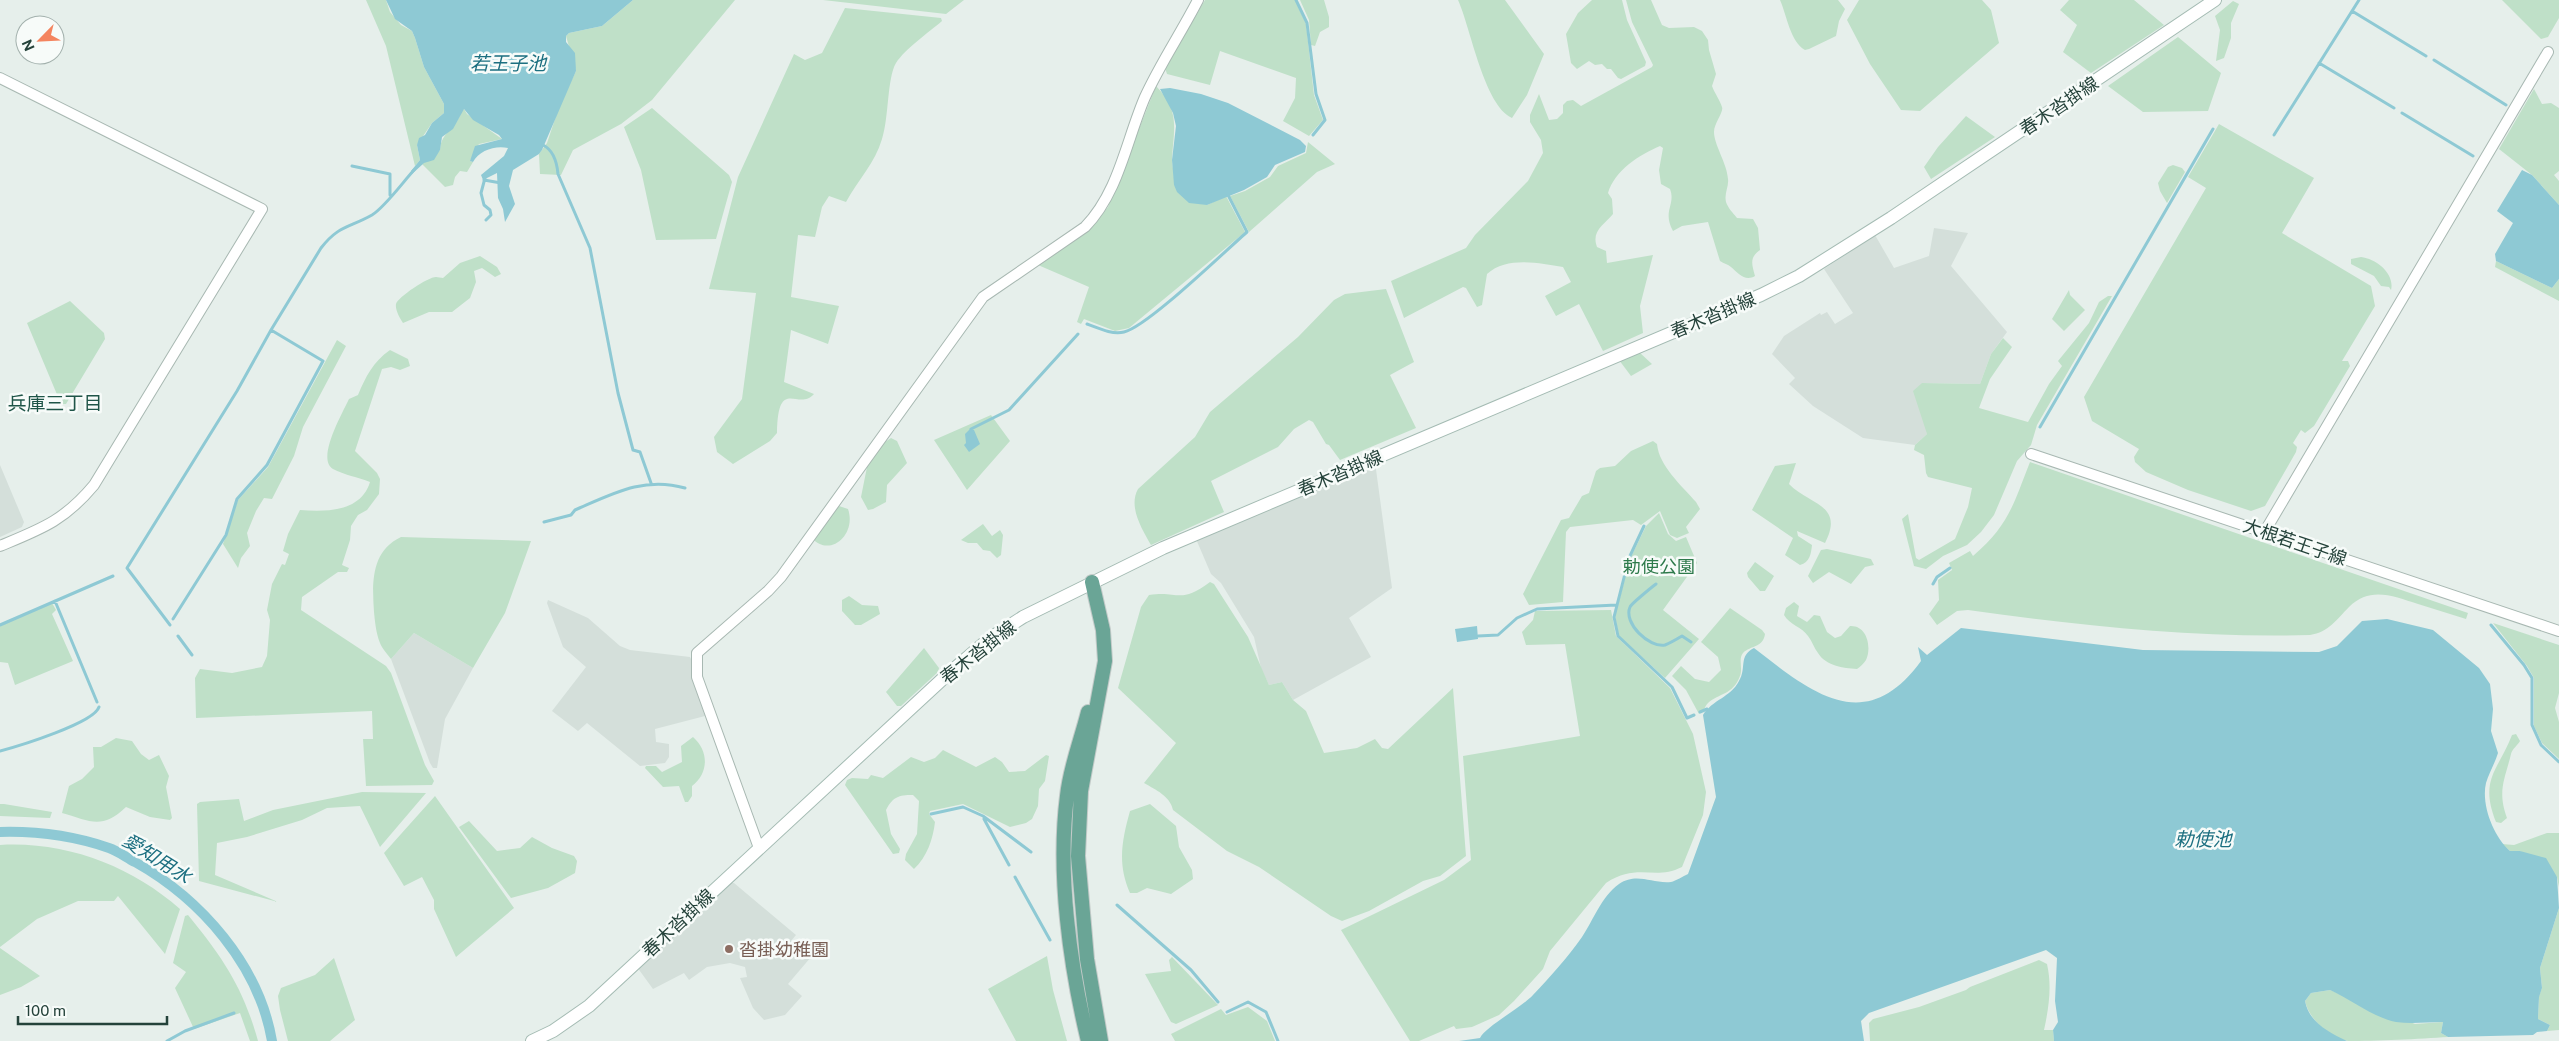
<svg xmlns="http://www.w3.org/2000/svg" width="2559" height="1041" font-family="'Public Sans','Noto Sans JP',sans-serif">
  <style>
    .built { fill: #d4dfda }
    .green { fill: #bfe0c8 }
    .water { fill: #8ec9d4 }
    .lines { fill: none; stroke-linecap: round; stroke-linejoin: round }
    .stream { stroke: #8ec9d4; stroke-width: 3 }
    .canal { stroke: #8ec9d4; stroke-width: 10 }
    .tertiary-casing { stroke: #a8b8b2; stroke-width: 12 }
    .secondary-casing { stroke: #a4bbb3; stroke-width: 14 }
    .primary-casing { stroke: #c2cac8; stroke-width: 16 }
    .tertiary { stroke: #fff; stroke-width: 10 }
    .secondary { stroke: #fff; stroke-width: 12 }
    .primary { stroke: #6aa596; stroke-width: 14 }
    .education-dot { fill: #8d6e63; stroke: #f7fbf9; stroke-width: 2 }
    .labels { text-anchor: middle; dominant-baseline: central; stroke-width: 5; stroke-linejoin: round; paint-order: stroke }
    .street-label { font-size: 18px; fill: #24423a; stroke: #f7fbf9 }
    .park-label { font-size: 18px; fill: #2d7a4b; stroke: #f7fbf9 }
    .education-label { font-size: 18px; fill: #785e54; stroke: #f7fbf9; text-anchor: start }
    .water-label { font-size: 19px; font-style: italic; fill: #1c6f80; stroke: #f7fbf9 }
    .neighbourhood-label { font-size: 19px; fill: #1f5548; stroke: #f7fbf9 }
  </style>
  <rect width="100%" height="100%" fill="#e6efeb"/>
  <path class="built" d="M1934,228L1968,233L1951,266L2007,332L1991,354L1980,384L1922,383L1927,434L1915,445L1863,438L1813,406L1789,384L1795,378L1772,354L1784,336L1820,313L1821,315L1827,312L1835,324L1853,313L1824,269L1875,235L1894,268L1929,256Z
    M1375,462L1392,588L1349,618L1371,657L1293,700L1282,682L1269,685L1261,668L1254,637L1221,583L1211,574L1196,539Z
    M0,465L24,522L22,527L0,537Z
    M548,600L588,618L620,646L630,650L690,657L692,661L693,682L705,716L655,729L656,742L669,744V757L665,763L640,766L587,723L578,731L552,711L586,667L563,647L547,603Z
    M414,633L473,668L445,719L437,768H433L430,763L391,659Z
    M727,883H734L796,935L791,941L811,957L788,984L802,996L785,1015L764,1020L753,1008L740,978L747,977L745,967L730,963L707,967L689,980L684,973L653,989L637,967Z"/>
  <path class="green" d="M366,0H386L390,12L401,25L412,31L415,38L424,67L444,104V113L432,123L417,145L420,160L415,166L386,46Z
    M633,0H735L652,100L621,124L573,150L561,175L540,174L539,154L547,143L560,104L576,71L566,36L569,33L602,26Z
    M823,0H964L946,14Z
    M1205,0H1295L1306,24L1314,95L1323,120L1309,136L1283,121L1295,98L1296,78L1220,51L1210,85L1167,74L1165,68Z
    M1300,0H1324L1329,17V27L1320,32L1315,46L1311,45L1309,20Z
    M1458,0H1505L1544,54L1527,95L1512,118C1484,105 1471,29 1458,0Z
    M1592,0H1622L1627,20L1646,62L1645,66L1621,79L1618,78L1611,69H1607L1602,64L1595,65L1589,61L1577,69L1571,63L1566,34L1578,13Z
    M1626,0H1651L1662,25L1669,28L1694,27L1702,31L1708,40L1709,50L1716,74L1712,86C1715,94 1720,100 1722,107C1724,112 1714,123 1714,132C1714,145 1727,163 1728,179C1729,187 1724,193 1726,202C1728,208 1733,213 1737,218L1753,219L1758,228L1760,250C1749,258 1752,264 1755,276C1745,282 1738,273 1731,267C1728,264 1724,264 1720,261L1708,222L1682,226L1673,231C1662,211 1676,205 1670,189L1661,184L1659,170L1663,148L1660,146C1639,155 1615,170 1608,193L1612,199L1613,214C1604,225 1591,231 1597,247L1606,251L1607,263L1653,255L1640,306L1643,333L1603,351L1579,304L1556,316L1545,296L1571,282L1563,267C1539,263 1507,256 1487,274L1482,305L1477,307L1466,288L1463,287L1404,318L1391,281L1466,248L1475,235L1528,181L1543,153L1541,140L1530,122V115L1539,94L1549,120L1557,119L1563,113V105L1567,101L1573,100L1581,106L1652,67L1653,65L1632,22Z
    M1780,0H1838L1845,9L1839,21L1836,36L1809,49L1805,50C1790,41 1787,16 1780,0Z
    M1859,0H1982L1991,10L1999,43L1920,111L1901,110L1870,64L1847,20Z
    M2069,0H2134L2164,25L2091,73L2063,52L2077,25L2060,10Z
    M2502,0H2559V18L2548,37L2541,39Z
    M2233,1L2239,4L2231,23V38L2224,58L2216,61L2220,30L2215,16Z
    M845,8L941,18L942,21C929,32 905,49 896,63C887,78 889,118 882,139C875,163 858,180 846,202L829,196L822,207L815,237L798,235L791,297L839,306L828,344L791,330L784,382L814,394C798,412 778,375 777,433L770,441L733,464L717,452L714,437L742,399L756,293L709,289L738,177L794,54L805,60L822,53Z
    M2178,37L2221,73L2208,111L2143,112L2108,86Z
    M1156,86C1180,110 1174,128 1172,158C1172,167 1175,176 1174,185L1207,205L1226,196L1245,232L1129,328L1115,331L1084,319L1081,324L1077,322L1089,287L1038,265L1085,234L1108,207Z
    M2534,89L2542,104L2551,103L2559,108V171L2554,175L2559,181V205L2532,175L2499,149Z
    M652,108L729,175L732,182L716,239L656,240L641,170L624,127Z
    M464,109L467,114L502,139L479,144L470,161L473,162L467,172L460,171L455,177L453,185L445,187L422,164L440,150C441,131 457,129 462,110Z
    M1966,116L1995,137L1931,179L1924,167L1938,147Z
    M2219,124L2314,178L2282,233L2371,286L2375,306L2342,361H2348L2350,366L2314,426L2305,433L2301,430L2293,443L2297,447L2296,452L2265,506L2251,511L2188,490L2146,472L2135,462L2134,457L2139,449L2092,421L2084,397L2206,188L2188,177Z
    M1308,142L1335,164L1317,172L1249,232L1230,196L1245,191L1270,177L1278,166L1306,153Z
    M2173,165L2182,168L2185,172L2167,203L2160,191L2158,183L2168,167Z
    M480,256L497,267L501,274L495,277L482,268L474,271L476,282L470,298L452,312H429L403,323C400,318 395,310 396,304C398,297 428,277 436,277C438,277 441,278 443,278L460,263Z
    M2361,257C2377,259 2395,274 2391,290L2389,287L2381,286L2374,276L2351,264V259Z
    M2496,261L2552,288L2559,279V301L2495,267Z
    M1386,289L1414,362L1390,375L1416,428L1340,460L1329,445L1326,444L1313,422L1309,420L1294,429L1278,447L1211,481L1224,512L1151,545C1142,529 1128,507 1138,489L1195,437L1210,412L1298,337L1334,300L1345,294Z
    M2069,290L2070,295L2085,310L2064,331L2052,319Z
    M2108,296H2112L2037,425L2031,445L2017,461L1994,515L1981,532L1967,545L1943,556L1926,569L1914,566L1902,519L1908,514L1916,558L1919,560L1955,539L1968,507L1972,488L1928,477L1926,473L1924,455L1914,450L1915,445L1927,434L1913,391L1922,383L1980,384L1991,354L2003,338L2012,347L1990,379L1979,408L2028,422L2049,384L2062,366L2058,361L2089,323L2099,302Z
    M70,301L104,333L105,339L66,404H61L27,323Z
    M337,340L346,346L303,427L294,456L272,499L264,498L256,511L247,533L250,546L241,558L238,568L223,544L238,500L268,467Z
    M390,350L408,359L410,366L400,370L391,367L382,369L355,451L377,473L380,479L379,494L367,510L358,515L351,526L350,540L342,565L349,568L347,572H338L302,597L301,610L386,666L391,673L425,765L434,781L432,785L366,786L363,739H373L372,711L196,718L195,678L200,669L232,673L262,667L267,656L270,620L267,610L272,584L282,564L285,565L289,554L283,551L288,534L300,510C326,512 361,512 370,482C358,477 344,475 333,469C316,459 342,414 349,399L358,395C366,376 373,362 390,350Z
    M1639,352L1652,364L1631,376L1619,360Z
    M991,415L1010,441L967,490L934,440Z
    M891,438L897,441L907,463L887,485L886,502L873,509L868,510L861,497L867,467L885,442Z
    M1653,441L1657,444C1659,466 1682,486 1696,502L1700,509L1686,527L1689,533L1677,538L1670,535L1660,511L1641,525L1633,520L1570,527L1566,532L1563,602L1529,605L1523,594L1561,520L1569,518L1582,496L1589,493L1596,471L1600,468L1615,466L1631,451Z
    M2030,462L2468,613L2466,619C2450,614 2434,609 2418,604C2393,596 2370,586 2349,607C2336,620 2329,632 2310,635C2194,638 2082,626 1968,610L1957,611L1937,625L1929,614L1939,600L1938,580L1952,570L1949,563L1970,551L1973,556C2009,525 2013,505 2030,462Z
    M1796,463L1789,484C1809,505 1845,504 1825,543L1797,531L1798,536L1812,545C1811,554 1810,562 1800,565L1785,555L1793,538L1752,510L1775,466Z
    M839,506L848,509C857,535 829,558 812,538Z
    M1659,513L1668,534L1676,541L1686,537L1697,563L1663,610L1699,639L1665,678L1619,636L1615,616L1630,559L1646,526Z
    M983,524L992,536L1000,530L1003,535L1001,555L997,558L990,551L983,550L977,543H968L961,540Z
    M401,537L531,541L505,613L473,668L414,633L391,659C387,654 382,648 380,643C376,633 375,622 374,612C372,583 371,551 401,537Z
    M1827,549L1871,559L1874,565L1865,567L1851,584L1829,572L1813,583L1808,576L1821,550Z
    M1755,562L1774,576L1765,591H1760L1748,577L1747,573Z
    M1210,582L1214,584L1248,637L1269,685L1282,682L1293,700L1306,711L1324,753L1357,748L1375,739L1382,748L1388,749L1453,688L1466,856L1440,876L1423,881L1369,911L1342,921L1331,916L1259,867L1227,851L1173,810C1170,796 1156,790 1144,783L1176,743L1118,688L1141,607L1149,595C1179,590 1179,605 1210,582Z
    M849,596L862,605L878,606L880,614L861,625H855L842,611V600Z
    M1794,602L1799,606L1797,616L1807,622L1814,615L1820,616L1827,632L1835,638L1841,636L1850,626C1867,625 1872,647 1866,660C1864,663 1860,667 1857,669C1843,668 1826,666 1818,653C1814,648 1812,641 1808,636C1802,627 1790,625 1784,615L1786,608Z
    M52,603L56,610L52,614L73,661L15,685L8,663L0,662V626Z
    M1730,608L1762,630L1765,634C1763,648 1751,645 1743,653C1738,659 1743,668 1740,676C1733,695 1719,693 1708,703C1704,707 1705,711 1699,714L1686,690L1672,676L1681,666L1695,679L1709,682L1721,670L1718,657L1701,642Z
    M1611,610L1616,636L1670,688L1693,734L1706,792L1703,815L1682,867C1654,881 1638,862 1606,883L1550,951L1543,969L1514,1001L1499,1015L1472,1027L1456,1029L1454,1026L1419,1041H1410L1341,930L1444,880L1471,860L1463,756L1580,736L1565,644L1526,645L1522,632L1533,620L1535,611Z
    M2493,623L2559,645V693L2555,708L2559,722V759L2542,743L2534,726V678L2527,666Z
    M924,648L939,668L938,672L901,706H897L886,692Z
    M2516,734L2520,741C2518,745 2512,749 2511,754C2505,779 2497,791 2507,818L2501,823L2496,822C2479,779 2498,771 2512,735Z
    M693,737C709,751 709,773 692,786V796L688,802H685L679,786L663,787L645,768L646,766H656L662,772L682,762L681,746Z
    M116,738L132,741L141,754L149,760L159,755L169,776L166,787L172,818L170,820L150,817L126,807C102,830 90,821 62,813L69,786L82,779L94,767L93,747H101Z
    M943,750L976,767L995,757L1002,762L1009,772L1025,771L1046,755L1049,756L1045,781L1039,789L1038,806L1032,819L1026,823L1010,827L963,804L930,811L929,814L935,822C933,839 927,857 914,869L905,860L906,854L917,834L919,801L913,795C898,795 893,797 886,810L891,834L900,849L899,853L893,854L845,785L847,780L852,778L868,779L871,775L883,778L911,757L924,762L935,758Z
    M362,792L426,793L380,847L360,806L327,808L302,820L247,837L217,843L215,875L278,902L199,881L197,804L200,802L239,799L244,821L273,810Z
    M435,796L514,908L456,957L434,909V900L422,877L404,886L384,853Z
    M0,804H4L52,812L50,818L0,816Z
    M1150,804L1176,826L1179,847L1192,870L1193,879L1171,894L1147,888L1137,893H1130C1117,864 1122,840 1130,811Z
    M469,821L497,851L520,848L532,837L552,848L574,856L577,861L575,873L548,888L511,898L459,827Z
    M2547,833H2559V887L2557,877L2520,851H2510L2502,844L2514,845Z
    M0,845C66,841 131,866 180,909L165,954L118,896L114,901H78L37,919L0,947Z
    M2559,908V1030L2547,1031L2550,1025L2538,1019L2539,996L2542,988L2540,968Z
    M188,915C223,958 243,987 258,1041H250L240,1013L194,1029L175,988L186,972L173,963L185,916Z
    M0,948L40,976L21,987L0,995Z
    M1047,956L1053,990L1067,1041H1016L988,989Z
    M1172,957L1218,1005L1176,1024L1171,1022L1145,974L1171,971L1169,960Z
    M334,958L355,1020L330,1041H288L280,1010L278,996L281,988L315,975Z
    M2039,960L2047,964C2052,986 2049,1007 2044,1030H2053L2054,1041H1870L1869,1023L1873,1019L1919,1007L1966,990L1970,987Z
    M2330,990L2415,1024L2443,1022L2441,1033L2448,1037C2420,1039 2375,1041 2348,1041C2329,1038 2309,1019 2305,1001L2311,993Z
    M1248,1007L1267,1021L1275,1041H1175L1171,1034L1221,1009L1226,1015Z"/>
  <path class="water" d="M386,0H633L602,26L569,33L566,36V42L575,53L576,71L542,150L539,154L513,170L509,186L515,204L505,222L503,209L498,198L497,173L483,180L481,175L504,156L508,148C496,145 479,150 473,162L470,161L475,146L502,139L499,135L473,120L464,109L453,129L442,137L440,150L434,160L424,163L412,174L411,171L420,160L417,145L419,138L425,135L432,123L444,113V104L424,67L415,38L412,31L395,19Z
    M1170,88L1201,94L1228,103L1300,140L1306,146L1305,152L1275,165L1267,177L1244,190L1207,205L1189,203L1177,192L1174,185L1172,160L1176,126L1173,113L1160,89Z
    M2522,170L2532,175L2559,205V279L2552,288L2496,261L2495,254L2513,223L2497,211Z
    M970,429L974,430L980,444L969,452L964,445L966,443L965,434Z
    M2387,619L2433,630L2479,668L2490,684L2493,709L2491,731L2498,753C2495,763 2489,773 2486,783C2481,804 2493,836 2510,851H2520L2546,858L2557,877L2559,908L2540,968L2542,988L2539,997L2538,1019L2550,1025L2547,1031L2537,1032L2533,1035L2448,1037L2441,1033L2443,1022C2427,1022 2412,1024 2396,1022C2372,1017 2352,1000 2330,990L2311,993L2305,1001C2309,1022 2328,1032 2347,1041H2054L2053,1030L2058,1022L2055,1001L2057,958L2046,950L1869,1013L1861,1021L1864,1041H1459L1480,1038C1486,1026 1521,1008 1533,995C1550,977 1568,957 1582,937C1594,919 1601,897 1619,884C1637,872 1652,884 1671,882C1676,881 1683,876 1688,874L1716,797L1703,715C1712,700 1731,697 1739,681C1747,668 1738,656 1754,648C1811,692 1865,738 1921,661L1918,647L1927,655L1961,628L2143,650L2319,652L2337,646L2362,621Z
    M1477,626L1478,639L1457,642L1455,629Z"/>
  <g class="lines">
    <path class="stream" d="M1296,0L1307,23L1316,94L1325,120L1313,135
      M2352,11L2426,56
      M2434,60L2506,105
      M2319,63L2394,108
      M2402,113L2473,156
      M2274,135L2359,0
      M543,145C553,150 557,163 558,174L590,248L618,393L633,450L640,452L651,483
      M352,166L390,174V195
      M485,178L481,193L484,205L490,210L491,215L486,220
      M484,180L501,183
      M1087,324C1098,328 1112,335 1124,332C1147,327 1224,252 1247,232L1228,195
      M2040,427L2213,129
      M971,429L1009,410L1078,334
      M544,522L571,515L575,510C612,494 644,476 685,488
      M1644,526L1629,558L1614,617L1618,636L1672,687L1687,718L1694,715
      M1674,570L1682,564
      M1656,584C1652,587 1631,604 1630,607C1623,623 1649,648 1665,645C1670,643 1677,639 1682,636L1691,642
      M1933,584L1937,577L1950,568
      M55,601L97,702
      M173,619L226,535L237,499L267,465L323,361L271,330
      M0,625L113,576
      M170,625L127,568L237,391L271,330L321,248C339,225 349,228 372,215C385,207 403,182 414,170
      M2491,625L2524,665L2532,678V725L2541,745L2559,762
      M178,636L192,655
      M1478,636L1498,635L1517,618L1537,609L1616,605
      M1700,712L1707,709
      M0,751C19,746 94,723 99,707
      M931,814L963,807L983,816L1031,852
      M984,819L1009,865
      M1015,877L1050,940
      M1117,905L1191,970L1218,1002
      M1227,1012L1248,1002L1266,1012L1278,1041
      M167,1041L185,1031L234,1013"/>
    <path class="canal" d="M0,832C36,831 74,836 109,848C118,851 127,858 135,862C201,899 259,965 272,1041"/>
    <g class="tertiary-casing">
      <path id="tertiary" d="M0,78L262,209L94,485C64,521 41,529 0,546
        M2031,454L2559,631
        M2265,531L2548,52
        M759,848L697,677V653L768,591L781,577L983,297L1085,227C1119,192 1126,141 1145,97C1160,64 1181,33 1198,0"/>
    </g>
    <g class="secondary-casing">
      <path id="secondary" d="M532,1041L553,1031L589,1006L948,674L989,639L1023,617L1163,548L1761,295L1799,276L1891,218L2215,0"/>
    </g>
    <g class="primary-casing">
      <path id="primary" d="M1092,582L1103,630L1105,661L1081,791L1078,856L1087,959L1101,1041
        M1088,1041C1070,966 1057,873 1067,796C1070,767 1081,740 1088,712"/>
    </g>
    <use href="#tertiary" class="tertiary"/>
    <use href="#secondary" class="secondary"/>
    <use href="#primary" class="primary"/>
  </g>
  <circle class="education-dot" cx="729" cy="949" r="5"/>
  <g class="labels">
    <g class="street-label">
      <text transform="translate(2059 106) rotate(-34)">春木沓掛線</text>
      <text transform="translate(1713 315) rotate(-23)">春木沓掛線</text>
      <text transform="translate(1340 473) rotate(-23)">春木沓掛線</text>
      <text transform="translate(2295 542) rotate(19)">大根若王子線</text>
      <text transform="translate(978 652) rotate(-38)">春木沓掛線</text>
      <text transform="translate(678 923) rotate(-43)">春木沓掛線</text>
    </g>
    <g class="park-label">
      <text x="1659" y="566">勅使公園</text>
    </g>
    <g class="education-label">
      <text x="739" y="949">沓掛幼稚園</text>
    </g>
    <g class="water-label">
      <text x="508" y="63">若王子池</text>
      <text x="2203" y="839">勅使池</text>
      <text transform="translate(157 858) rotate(32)">愛知用水</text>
    </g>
    <g class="neighbourhood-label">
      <text x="55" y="403">兵庫三丁目</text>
    </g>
  </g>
  <g transform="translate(40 40) rotate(246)"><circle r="24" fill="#f7fbf9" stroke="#a3b1ad"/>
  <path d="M0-4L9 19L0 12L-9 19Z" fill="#f4845f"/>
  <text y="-8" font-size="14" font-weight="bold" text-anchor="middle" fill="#24423a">N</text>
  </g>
  <path d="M18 1016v8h149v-8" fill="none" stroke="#24423a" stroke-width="2.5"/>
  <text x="25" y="1016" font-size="15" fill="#24423a" stroke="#f7fbf9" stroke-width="4" paint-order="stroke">100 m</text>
</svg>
